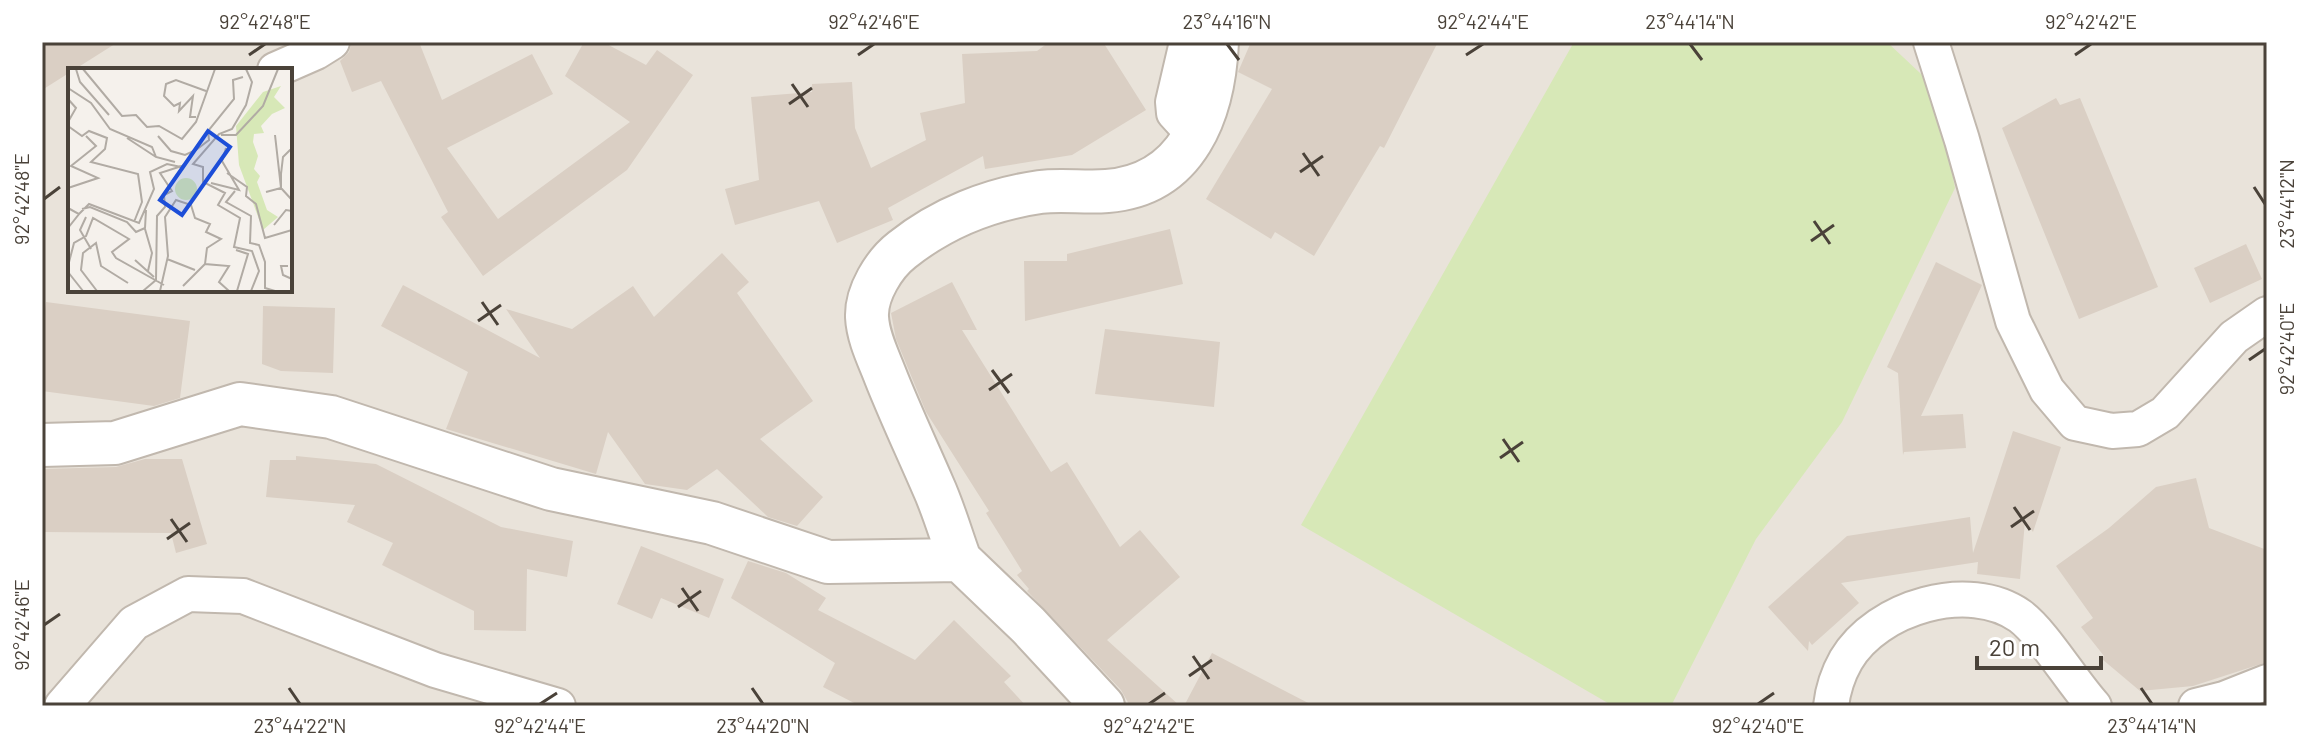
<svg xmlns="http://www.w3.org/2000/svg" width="2309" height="748" font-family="Barlow,sans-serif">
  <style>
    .residential { fill: #e9e3da; fill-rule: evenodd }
    .green { fill: #d7e8b7 }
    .building { fill: #dacfc4 }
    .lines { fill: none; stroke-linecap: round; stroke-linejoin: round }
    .minor-casing { stroke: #c1b8ae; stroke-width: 38 }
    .tertiary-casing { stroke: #c1b8ae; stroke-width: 46 }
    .minor { stroke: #fff; stroke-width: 34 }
    .tertiary { stroke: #fff; stroke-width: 42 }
    .ticks { fill: none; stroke: #4a4239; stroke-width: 3 }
    .inset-road { fill: none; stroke: #b1aba4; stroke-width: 2 }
    .view { fill: #1d4ed8; fill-opacity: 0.15; stroke: #1d4ed8; stroke-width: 4 }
    .inset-edge { fill: none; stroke: #4a4239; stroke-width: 4 }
    .neatline { fill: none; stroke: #4a4239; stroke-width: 3 }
    .ticks-label { font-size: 20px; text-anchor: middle; fill: #4a4239 }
  </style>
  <rect width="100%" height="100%" fill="#f5f1ec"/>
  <path class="residential" d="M42,42H2267V706H42ZM70,70H290V290H70Z"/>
  <path class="green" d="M1574,42H1887L1936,88L1955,188L1842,422L1756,539L1671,706H1613L1301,525Z"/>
  <path class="building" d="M42,42H118L42,90Z
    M352,42H419L442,100L532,54L553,94L447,148L498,219L630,122L565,76L584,42H603L646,65L657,50L693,75L627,170L483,276L441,217L448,212L381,81L352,92L340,61L349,52Z
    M1049,42H1103L1146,110L1072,155L985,169L983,156L888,208L893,220L837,243L819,201L735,225L725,189L759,180L751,97L812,92V84L852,82L855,128L871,168L926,140L920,113L965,103L962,54L1037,51Z
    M1251,42H1438L1384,148L1380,146L1314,256L1275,232L1271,239L1206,199L1272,89L1238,72Z
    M2056,98L2060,105L2080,98L2158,287L2079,319L2002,128Z
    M1170,229L1183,284L1025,321L1024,261H1067V254Z
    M2246,244L2262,279L2210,303L2194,268Z
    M722,253L749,282L737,293L813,401L760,439L823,497L797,526L768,517L717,469L687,490L645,484L608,432L596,474L446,429L468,372L381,326L403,285L540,358L506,309L572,329L633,286L654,317Z
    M1936,262L1982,285L1921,416L1963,414L1966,448L1904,452L1903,455L1898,373L1887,367Z
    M952,282L977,330H962L1051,472L1067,462L1120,547L1140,530L1180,577L1107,640L1180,706H1130L1121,690L1027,591L1029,589L1017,575L1022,571L986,513L989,511L926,412L896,339L891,313Z
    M46,302L190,321L180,398L154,406L42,391V330Z
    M263,306L335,308L333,373L281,371L262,364Z
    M1105,329L1220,342L1214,407L1095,394Z
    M2013,431L2061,447L2033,532L2025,521L2020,579L1977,574L1978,562L1841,583L1859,603L1812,645L1809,641L1808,651L1768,607L1847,536L1970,517L1973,553Z
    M296,456L376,464L501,527L573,541L567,577L527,569L526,631L474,630V611L382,565L393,543L347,522L355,505L266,497L270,460H296Z
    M145,459H182L207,544L176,553L171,533L42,532V469L116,467Z
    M2196,478L2209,528L2267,550V662L2193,686L2140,691L2102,659L2104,656L2081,627L2093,618L2056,566L2109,528L2156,487Z
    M641,546L724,579L709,618L661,598L652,619L617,604Z
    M748,561L786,573L826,598L818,610L915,660L954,620L1011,676L1004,682L1026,706H860L823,687L835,663L731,598Z
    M1212,653L1314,706H1184Z"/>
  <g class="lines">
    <g class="minor-casing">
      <path id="minor" d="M1187,42L1173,102L1174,113L1195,136
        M1931,42L1962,140L2013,321L2047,390L2075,423L2112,431L2138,429L2165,413L2234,337L2267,314
        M275,70L316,52L332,42
        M62,706L134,623L188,594L243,596L435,670L558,706
        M1831,706C1833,689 1838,674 1846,660C1877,607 1969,580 2020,616C2043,633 2072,682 2094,706
        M2196,706L2224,699L2267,682"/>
    </g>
    <g class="tertiary-casing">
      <path id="tertiary" d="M42,445L115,443L240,404L331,417L551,489L712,523L828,562L960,560C951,536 944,510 933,486C917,449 900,413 885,375C878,357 868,337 867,317C866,293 884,264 902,250C942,218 991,199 1040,192C1062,189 1085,193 1107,191C1188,185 1214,112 1217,42
        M960,560L1028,625L1103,706"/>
    </g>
    <use href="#minor" class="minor"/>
    <use href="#tertiary" class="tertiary"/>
  </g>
  <path class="ticks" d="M1227,44L1239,60M1690,44L1702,60M249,55L265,44M858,55L874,44M1466,55L1483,44M2075,55L2091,44M792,84L808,107M789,104L812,88M1303,153L1319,176M1300,172L1323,156M2254,187L2265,204M44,199L60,187M1814,221L1830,244M1811,241L1834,225M482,302L498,325M478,321L501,305M2249,360L2265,349M992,370L1009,393M989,390L1012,374M1503,439L1519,462M1500,458L1523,442M2014,507L2030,530M171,519L187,542M2011,527L2034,511M167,539L190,523M682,588L698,611M678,607L701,591M44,625L60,614M1193,656L1209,679M1189,676L1212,660M289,688L300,704M752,688L763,704M2141,688L2152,704M540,704L557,693M1149,704L1165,693M1758,704L1774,693"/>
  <g transform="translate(68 68)">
    <rect width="224" height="224" fill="#f5f1ec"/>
    <path d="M213,18L206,29L217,40L204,46L193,58L196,65L186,66L185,74L190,88L186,101L192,108L189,114L199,142L210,149L195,162L171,97L168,58L195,24ZM107 121a11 11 0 1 1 22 0a11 11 0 1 1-22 0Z" fill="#d7e8b7"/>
    <path class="inset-road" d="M8,1L12,14L41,47M15,1L54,48L68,47L79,59L91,58L114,71L128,54L147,1M178,1L184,14L178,37L164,61L151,66L125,96L135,99V114L157,125L150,137L172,150L166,179L184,183L191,203L183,223M0,20L23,35L42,61L84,79L88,89L107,94M0,31L8,40L0,54M128,49H122L125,28L111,43L112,35L106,38L96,28L98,16L108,12L138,23M224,52L223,81L215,89L213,106V120L224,132M0,58L14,68L21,63L39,70L37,81L23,94L70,106L74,134L66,154M153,67H168L195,38L210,1M90,68L103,83L117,87L128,82L141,72L140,63L166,31L165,12L175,9M59,70L88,89M159,105L179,119L178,128L188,136L197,170L224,162M143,115L171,122L154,93L158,80M0,120L30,110L3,98L28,78L18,68M167,123L158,134L183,148L182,175L191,177L197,194V220L207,223M198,124L213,120L207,67M0,140L11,146L0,160M14,141L22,139L59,154L68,164L77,160L78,142M11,146L21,136L71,155L86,121L82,104L99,96L113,99M18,149L12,162L23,181M206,157L218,142L224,143M77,161L84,185L80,203M168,182L180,186L169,223M99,191L127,202M67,192L86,209M0,198L6,175L18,168L25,150L61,171L44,184L48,190L96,217M220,198H213L215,207L224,211M0,204L15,223M115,218L137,196M29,223L13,202L15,185L28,175L33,198L60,215M75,223L88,212L89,148L97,139L96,127L104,123L92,105L117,97M92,223L100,188L97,149L108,132L123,137L127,150L142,156L138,164L153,171L139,180L137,196L161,198L151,214L161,223"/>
    <path class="view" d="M140,63L162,79L114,147L92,132Z"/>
    <rect width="224" height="224" class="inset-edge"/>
  </g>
  <rect width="2309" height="748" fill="none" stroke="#ffffff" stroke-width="88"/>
  <path d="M1977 656v12h124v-12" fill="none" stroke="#4a4239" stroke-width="4"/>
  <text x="1989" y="656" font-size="24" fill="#4a4239" stroke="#ffffff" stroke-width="6" paint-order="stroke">20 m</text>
  <rect x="44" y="44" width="2221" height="660" class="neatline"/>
  <g class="ticks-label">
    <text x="265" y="29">92°42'48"E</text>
    <text x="874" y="29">92°42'46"E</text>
    <text x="1227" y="29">23°44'16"N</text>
    <text x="1483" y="29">92°42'44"E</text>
    <text x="1690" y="29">23°44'14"N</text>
    <text x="2091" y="29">92°42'42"E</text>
    <text transform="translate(22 199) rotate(-90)" y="7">92°42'48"E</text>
    <text transform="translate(2287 204) rotate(-90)" y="7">23°44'12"N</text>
    <text transform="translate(2287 349) rotate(-90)" y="7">92°42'40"E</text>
    <text transform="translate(22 625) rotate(-90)" y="7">92°42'46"E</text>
    <text x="300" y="733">23°44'22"N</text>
    <text x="540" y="733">92°42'44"E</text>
    <text x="763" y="733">23°44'20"N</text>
    <text x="1149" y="733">92°42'42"E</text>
    <text x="1758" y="733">92°42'40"E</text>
    <text x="2152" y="733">23°44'14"N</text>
  </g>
</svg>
